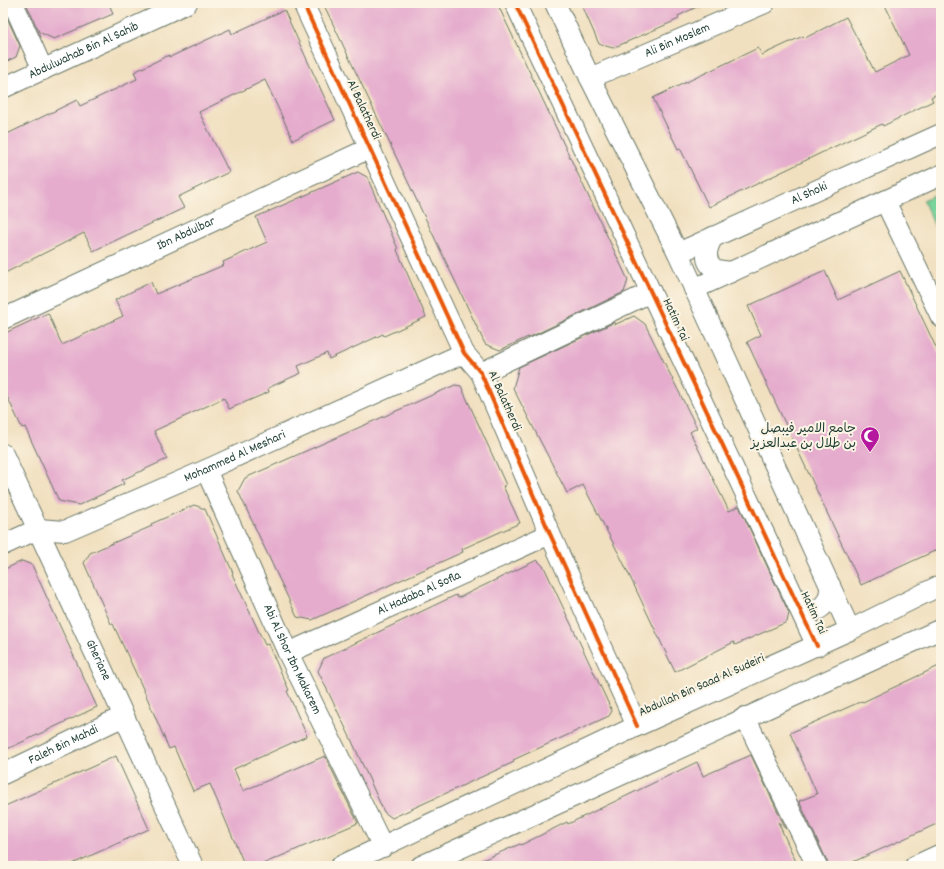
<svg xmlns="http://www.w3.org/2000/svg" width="944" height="869" font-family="Dekko,'Playpen Sans Arabic',sans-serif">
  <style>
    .park { fill: url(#park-tufts); stroke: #4c8868 }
    .building { fill: #e5accd }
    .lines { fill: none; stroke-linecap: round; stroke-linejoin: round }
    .minor-casing { stroke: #687665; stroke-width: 22 }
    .minor { stroke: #fff; stroke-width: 20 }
    .cycleway-casing { stroke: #fcf5e5; stroke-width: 6 }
    .cycleway { stroke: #e8590c; stroke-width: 4 }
    .labels { text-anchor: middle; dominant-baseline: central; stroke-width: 4; stroke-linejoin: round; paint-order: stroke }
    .street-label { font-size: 13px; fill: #1f3d34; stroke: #fcf5e5 }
    .poi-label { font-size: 13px; fill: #1f3d34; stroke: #fcf5e5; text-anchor: end }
  </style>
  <defs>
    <pattern id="park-tufts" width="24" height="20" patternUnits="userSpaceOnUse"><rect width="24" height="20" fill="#79d49b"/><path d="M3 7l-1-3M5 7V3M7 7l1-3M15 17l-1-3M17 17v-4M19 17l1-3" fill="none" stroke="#63ad7f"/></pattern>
  </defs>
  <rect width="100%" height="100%" fill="#fcf5e5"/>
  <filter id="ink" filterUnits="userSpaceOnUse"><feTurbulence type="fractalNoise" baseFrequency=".025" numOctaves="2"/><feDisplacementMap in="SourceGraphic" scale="8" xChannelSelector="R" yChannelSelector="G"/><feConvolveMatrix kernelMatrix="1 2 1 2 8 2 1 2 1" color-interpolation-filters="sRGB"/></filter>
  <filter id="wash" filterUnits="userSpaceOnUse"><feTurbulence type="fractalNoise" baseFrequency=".012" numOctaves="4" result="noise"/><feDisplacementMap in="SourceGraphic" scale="16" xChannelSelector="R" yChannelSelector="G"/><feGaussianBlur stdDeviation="0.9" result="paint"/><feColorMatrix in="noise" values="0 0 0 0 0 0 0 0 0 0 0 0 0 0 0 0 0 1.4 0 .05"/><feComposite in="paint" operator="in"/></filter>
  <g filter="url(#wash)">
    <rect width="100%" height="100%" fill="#f1e0c0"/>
    <path class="park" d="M941,192V240L923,200Z"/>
    <g id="blocks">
      <path class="building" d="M26,3H109L113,14L54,39L39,32Z
        M323,3H497L628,280L624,292L528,338V337L500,350L485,344Z
        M581,3H705L678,16L679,19L613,48L599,44Z
        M884,3H941V92L931,97L933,101L883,126L882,124L821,153L709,207L680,148L678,149L653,98L758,48L762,55L803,36L805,38L846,17L875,72L909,55Z
        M3,9L20,46L16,57L3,63Z
        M284,10L335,120L293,140L265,80L199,112L229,172L178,197L184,208L93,251L84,233L3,274V136L77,100L80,106L137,79L134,72L169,55L170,57L230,29L232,34Z
        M358,172L367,177L398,249L397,250L426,317L384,336L383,334L329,359L327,353L298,366L301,373L268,388L269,392L229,409L224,398L154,431L167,459L122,480L124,484L79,505L59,501L25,427L22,428L3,388V334L48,313L62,345L123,316L115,300L151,282L156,294L224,265L223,262L267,242L256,217Z
        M825,271L838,300L900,271L941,358V548L861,585L747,342L761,335L748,306Z
        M634,316L645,324L697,428L690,432L729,511L739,506L789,613L787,622L735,645L734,642L675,672L623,562L583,485L567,493L513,388L519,367L615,322L614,325Z
        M455,385L461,386L506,485L503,486L520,523L462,549L463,552L312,620L297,617L238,491L245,478Z
        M194,505L205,509L233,573L232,574L265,645L268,644L289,690L287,691L307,736L234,769L243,791L325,756L358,823L258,866H245L210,784L193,791L174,747L169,749L145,693L113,624H111L84,563L90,553L152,526L151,524Z
        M537,560L544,567L612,711L609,716L513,760L514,762L392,818L384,812L351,739L318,671L324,658L456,595L458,598Z
        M22,561L32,565L97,707L3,751V570Z
        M941,665V822L844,866H828L827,861L799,801L817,794L790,733L862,701L863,702Z
        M751,755L786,829L778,822L798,866H468L520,844L521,845L567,822L568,824L697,762L703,776Z
        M116,756L149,829L68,866H3V807Z"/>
    </g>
  </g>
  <g filter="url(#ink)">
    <use href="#blocks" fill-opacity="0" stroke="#687665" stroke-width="1"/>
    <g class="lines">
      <g class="minor-casing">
        <g id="minor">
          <path d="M13,3L43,70"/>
          <path d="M303,3L464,353L481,373L550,534L637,726"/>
          <path d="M515,3L817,646"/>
          <path d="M555,3L590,78L678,253L850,630"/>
          <path id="s1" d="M590,78L765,3"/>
          <path id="s2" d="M3,88L187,3"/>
          <path d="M885,201L941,317"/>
          <path d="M713,237C707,247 702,261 715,269C720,271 726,271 731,272"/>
          <path id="s3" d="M678,253L941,134"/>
          <path d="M694,289L941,175"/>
          <path id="s4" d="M3,319L370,148"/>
          <path d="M481,373L651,292"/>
          <path id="s5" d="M3,454L193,866"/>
          <path id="s6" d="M206,470L288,653L383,847"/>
          <path id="s7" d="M3,545L38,529L65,531L206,470L464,353"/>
          <path d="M798,606C801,607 804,610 807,610C822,614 831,599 830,585"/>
          <path id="s8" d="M288,653L550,534"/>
          <path d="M745,717L817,866"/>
          <path id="s9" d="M3,774L124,716"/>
          <path d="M341,866L637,726L850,630L941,585"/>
          <path d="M421,866L941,629"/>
          <path d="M915,866L941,854"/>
        </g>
      </g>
      <use href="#minor" class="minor"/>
      <g class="cycleway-casing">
        <path id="cycleway" d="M303,3L464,353L481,373L550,534L637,726
          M515,3L817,646"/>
      </g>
      <use href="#cycleway" class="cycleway"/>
    </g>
  </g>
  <defs>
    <g id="mosque-pin" transform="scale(1)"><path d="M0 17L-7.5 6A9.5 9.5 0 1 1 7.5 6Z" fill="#b5179e" stroke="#fcf5e5"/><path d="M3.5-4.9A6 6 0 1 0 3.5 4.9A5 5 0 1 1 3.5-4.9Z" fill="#fff"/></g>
  </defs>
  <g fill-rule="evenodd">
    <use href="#mosque-pin" x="870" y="436"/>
  </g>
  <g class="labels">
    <g class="street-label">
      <text stroke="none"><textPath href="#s1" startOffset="95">Ali Bin Moslem</textPath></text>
      <text stroke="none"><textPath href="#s2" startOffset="89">Abdulwahab Bin Al Sahib</textPath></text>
      <text transform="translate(363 110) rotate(65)">Al Balatherdi</text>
      <text stroke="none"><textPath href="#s3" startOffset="144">Al Shoki</textPath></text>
      <text stroke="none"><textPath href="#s4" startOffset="202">Ibn Abdulbar</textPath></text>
      <text transform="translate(675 320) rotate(65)">Hatim Tai</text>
      <text transform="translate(504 401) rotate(66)">Al Balatherdi</text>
      <text stroke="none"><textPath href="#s7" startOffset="251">Mohammed Al Meshari</textPath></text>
      <text stroke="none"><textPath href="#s8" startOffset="144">Al Hadaba Al Sofla</textPath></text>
      <text transform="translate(813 613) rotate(65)">Hatim Tai</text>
      <text stroke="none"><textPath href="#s5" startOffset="227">Gheriane</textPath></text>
      <text stroke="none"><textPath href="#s6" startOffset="208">Abi Al Shor Ibn Makarem</textPath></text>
      <text transform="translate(702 686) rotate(-24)">Abdullah Bin Saad Al Sudeiri</text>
      <text stroke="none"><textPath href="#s9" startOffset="67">Faleh Bin Mahdi</textPath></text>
    </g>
    <g class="poi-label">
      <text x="856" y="429">جامع الامير فيبصل<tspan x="856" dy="15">بن طلال بن عبدالعزيز</tspan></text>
    </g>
  </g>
  <rect width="944" height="869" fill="none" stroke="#fcf5e5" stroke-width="16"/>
</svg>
